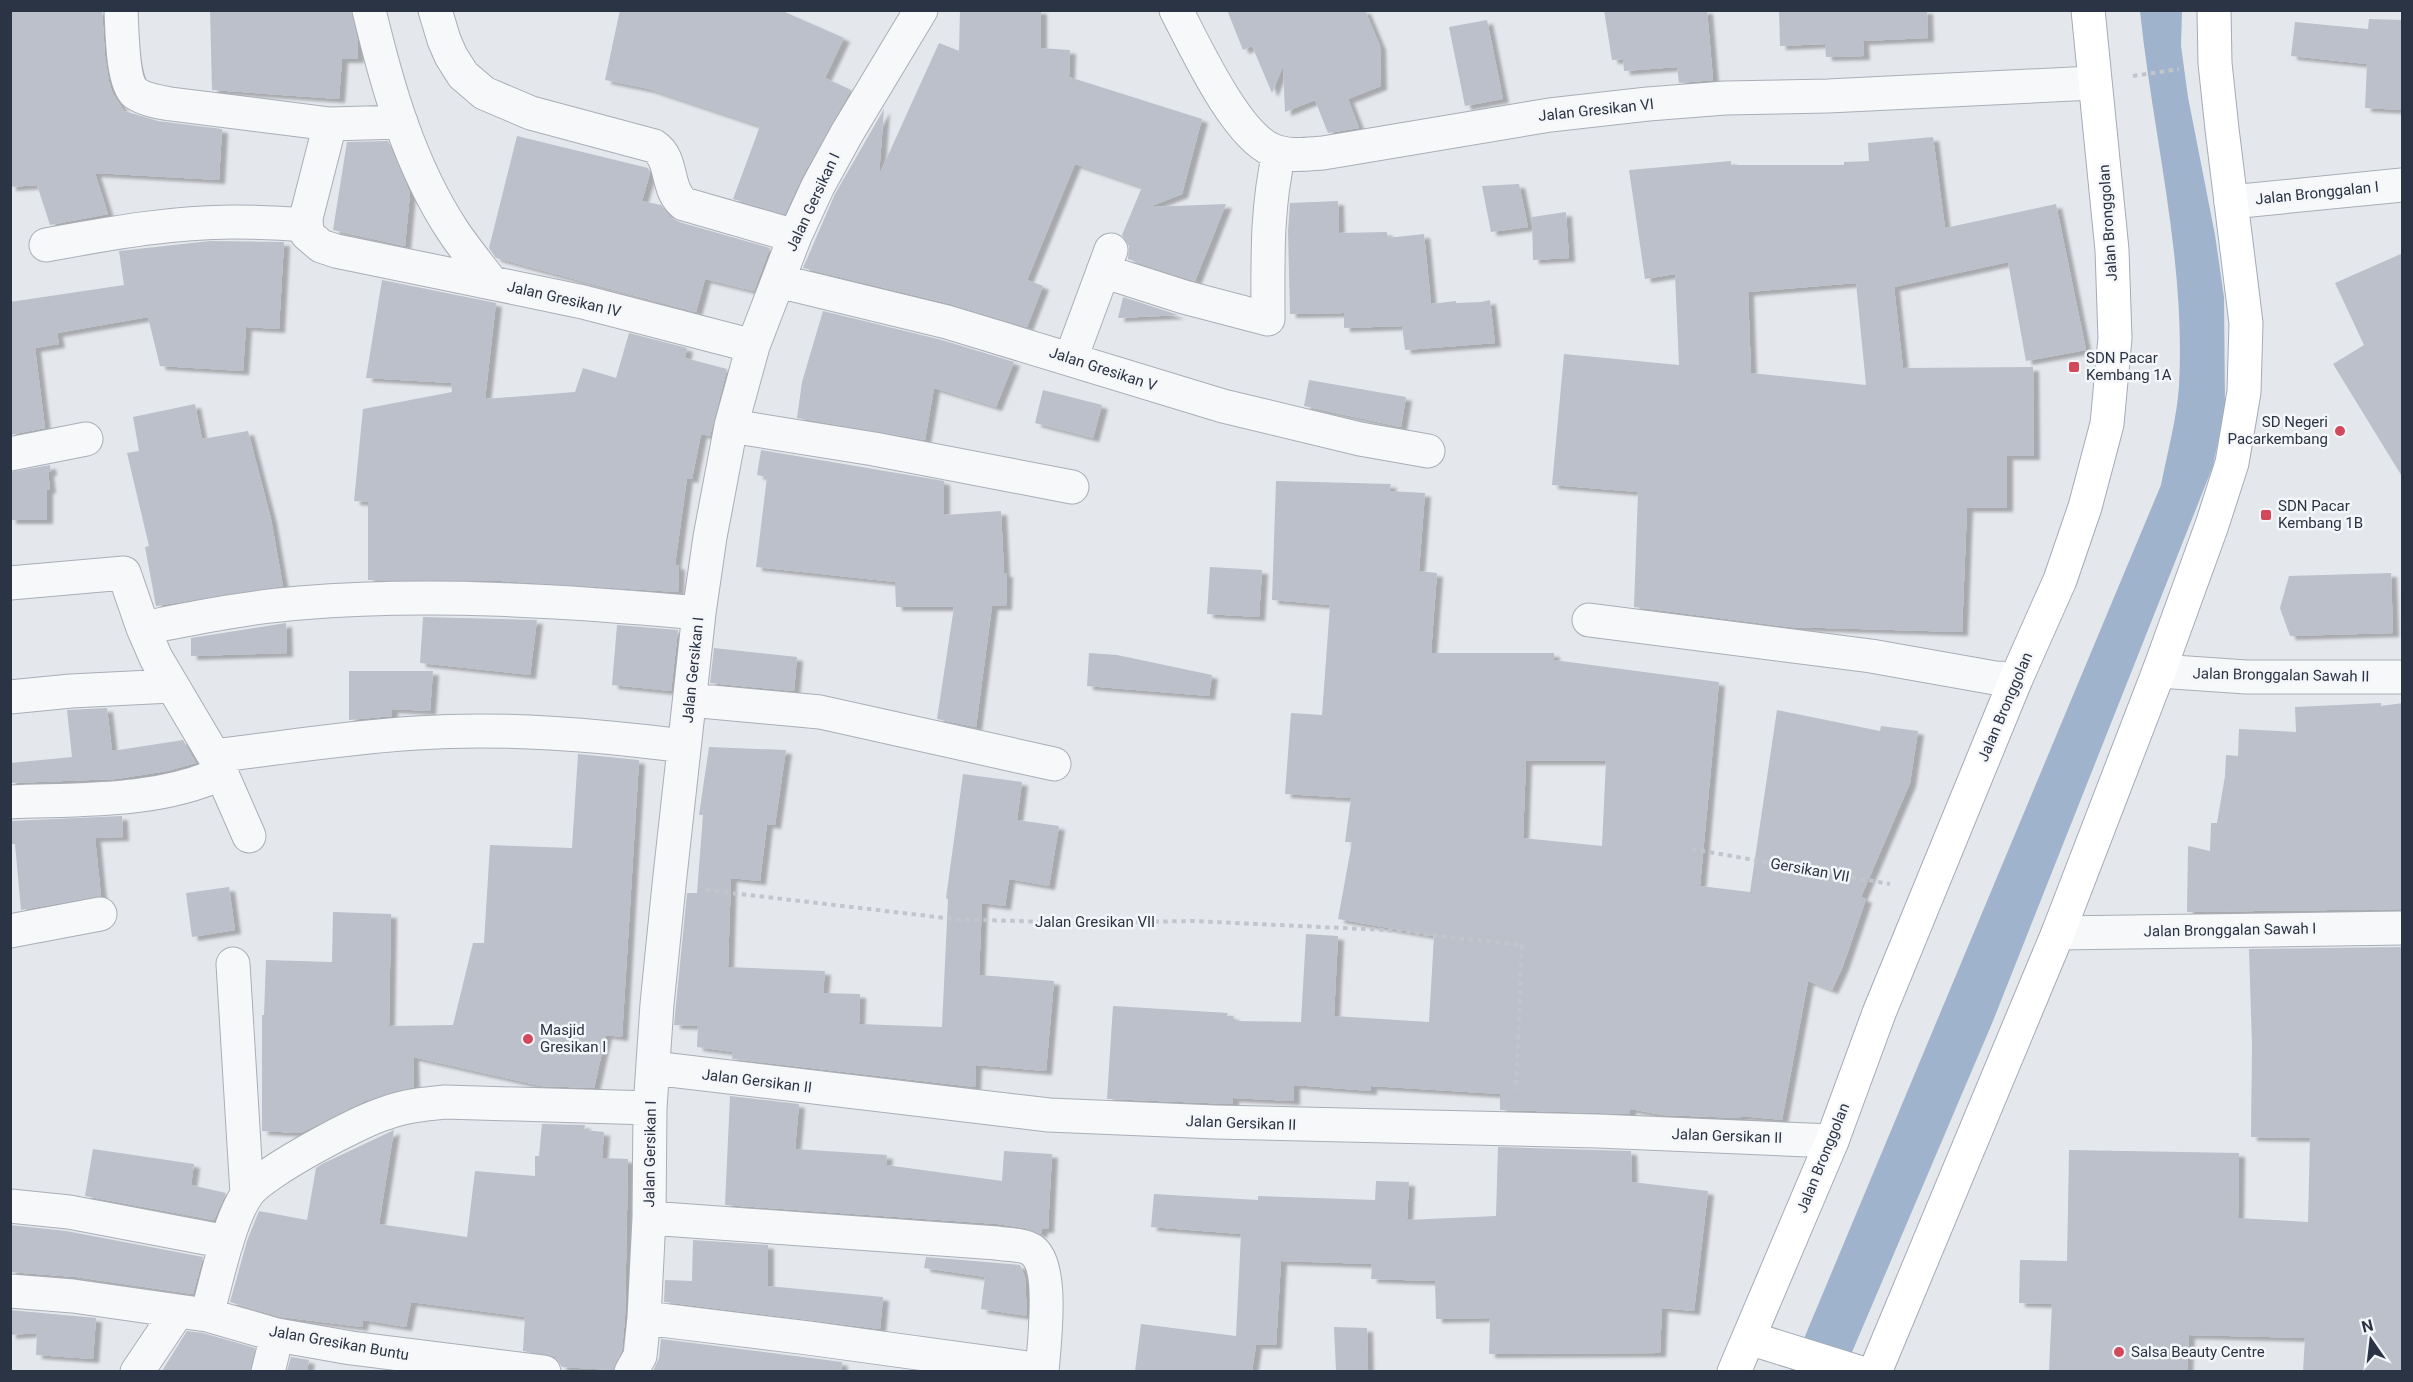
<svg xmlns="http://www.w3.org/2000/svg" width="2413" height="1382" font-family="Roboto,sans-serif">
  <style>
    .water { fill: #9fb4cc }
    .building { fill: #bbc0ca; fill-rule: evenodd; filter: url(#shadow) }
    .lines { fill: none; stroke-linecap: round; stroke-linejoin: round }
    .minor-casing { stroke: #a9aeb7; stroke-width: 35 }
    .major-casing { stroke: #a3abb8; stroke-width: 35 }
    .path { stroke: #c2c5cb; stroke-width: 4; stroke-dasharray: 4.5 4.5; stroke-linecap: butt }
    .minor { stroke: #f7f8fa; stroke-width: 33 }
    .major { stroke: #fff; stroke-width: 33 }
    .poi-dot { fill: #d1495b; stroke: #f4f6f9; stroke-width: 2 }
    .labels { text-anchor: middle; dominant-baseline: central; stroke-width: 5; stroke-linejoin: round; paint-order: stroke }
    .street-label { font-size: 15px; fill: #2b3445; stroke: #f4f6f9 }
    .poi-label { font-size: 15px; fill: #2b3445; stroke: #f4f6f9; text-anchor: start }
  </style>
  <defs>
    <filter id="shadow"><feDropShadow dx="6" dy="4" stdDeviation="1.5" flood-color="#0004"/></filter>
  </defs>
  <rect width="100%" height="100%" fill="#e4e7ec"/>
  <path class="water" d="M2140,11H2182L2181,46L2188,97L2215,235L2224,297L2225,407L2213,466L1993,1021L1844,1371L1790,1372L2161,485C2167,454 2177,418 2179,386C2186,260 2153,136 2140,11Z"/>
  <path class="building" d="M10,10H102L105,56L109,82L113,94L124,111L158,121L222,129L219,180L95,173L108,214L50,225L37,185L10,187Z
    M210,10H351L358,42V59H342L339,99L212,90Z
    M620,10H780L844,38L825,78L851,90L802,177L785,214L733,199L760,126L649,89L605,80Z
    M960,10H1041V48L1070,50L1069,77L1202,119L1182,194L1149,207L1226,204L1195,281L1128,259L1129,246L1122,235L1142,187L1075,164L1027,280L1043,286L1027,327L951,304L803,268L835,194L884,109L879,175L939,43L959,51Z
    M1227,10H1365L1380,46L1381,86L1348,99L1359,128L1328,133L1315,100L1285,112L1283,66L1272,93L1252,46L1243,50Z
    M1604,10H1707L1713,80L1679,83L1677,67L1624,71L1623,59L1612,60Z
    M1779,10H1927L1928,38L1863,41L1864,56L1826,57L1825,44L1780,46Z
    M2369,19L2403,20V110L2365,108L2367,64L2291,56L2295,22L2368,29Z
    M1487,20L1503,99L1465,106L1449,27Z
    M517,136L648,168L650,173L642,201L661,205L670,217L679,222L770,248L754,291L705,279L696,312L496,258L489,248Z
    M1933,137L1945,228L2056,204L2086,350L2026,361L2008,262L1894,287L1903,368L2033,367L2034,456H2007V508H1967L1962,632L1790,627L1634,607L1638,492L1552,485L1564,354L1679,365L1675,274L1645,279L1629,170L1731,161V165H1844V162L1869,161L1868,143ZM1856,283L1866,385L1751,373L1748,292Z
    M388,141L410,193L405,246L333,230L347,142Z
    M1519,184L1528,227L1491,232L1482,186Z
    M1338,201L1339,233L1387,232V238L1424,234L1431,304L1456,301V303L1481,302L1490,300L1495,343L1405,350L1402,326L1344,328V313L1290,314L1288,231L1290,203Z
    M1566,212L1569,258L1533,260L1532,217Z
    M210,241L284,242L279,329L246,327L243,371L160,366L148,317L57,333L59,344L35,348L45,428L10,435V302L124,285L119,251Z
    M2403,253V478L2333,364L2364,345L2335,283Z
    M382,280L496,303L485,399L575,392L583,368L616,378L629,333L687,348L685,358L727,369L710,436L701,434L692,479L687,478L675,565L679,566L678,592L500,581L368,580V502L354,501L363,409L452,392L451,383L366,378Z
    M1123,297L1178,315H1181L1118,318Z
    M823,311L942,340L1014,362L996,407L934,388L925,440L797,418L802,382Z
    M1309,380L1406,397L1401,427L1304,406Z
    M1043,390L1102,405L1093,438L1035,423Z
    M195,404L202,439L248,431L271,519L283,586L156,606L145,547L149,546L127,453L139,451L133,417Z
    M761,450L944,481V515L1001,511L1004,573H1007L1006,606H992L976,727L937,719L954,607H896L895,582L756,567L767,477L757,475Z
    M50,465L51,472H48L50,489L47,490V520H10V472Z
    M1276,481L1391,484L1389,491L1425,493L1419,571L1437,573L1431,653H1554V660L1719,682L1700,886L1750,892L1777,710L1880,731L1881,726L1918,731L1910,783L1861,897L1866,899L1843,966L1832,990L1808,981L1782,1120L1741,1116V1118L1663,1115L1630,1109V1114L1500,1110V1094L1371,1086V1091L1294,1085V1101L1233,1098V1104L1107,1099L1113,1006L1228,1013L1227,1016H1233V1021L1301,1022L1306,934L1338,936L1334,1016L1429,1022L1434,936L1338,919L1352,842H1345L1351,798L1285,794L1291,713L1322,715L1330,605L1272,600ZM1526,761H1606L1602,846L1523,838Z
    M1210,567L1262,570L1259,617L1207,614Z
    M2391,573L2393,633L2290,636L2280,608L2289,576Z
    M423,617L537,620L530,675L420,663Z
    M286,623L287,653L191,656V638Z
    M617,625L678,630L671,691L612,685Z
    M714,648L797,657L794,691L710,683Z
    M1089,653L1117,655L1212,675L1209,696L1087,686Z
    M349,671H433L430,711L392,709V716L349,720Z
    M2381,703V706L2403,703V909L2187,912L2188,846L2210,851L2211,823H2217L2225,776L2226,755L2238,756L2239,729L2296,732L2295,707Z
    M107,708L112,751L183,740L196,763L167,771L116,779L10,783V763L72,757L67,710Z
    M709,747L786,750L775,825L767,824L760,881L731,878L728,967L825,971L823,993L860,994L859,1024L942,1027L948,899L946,898L963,774L1022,782L1017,820L1059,826L1049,886L1009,879L1005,906L982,903L979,975L1054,981L1046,1071L976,1065L975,1087L732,1059L733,1052L697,1047L698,1026L674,1025L687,893H697L703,815H699Z
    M578,754L639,760L622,1037L606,1035L594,1088L541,1086L413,1057L414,1087L365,1101L301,1133L262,1131V1015H264L266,960L332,962L333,912L391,914L389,1026L453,1025L473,943H484L490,845L572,848Z
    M122,816L123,837L95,838L101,896L21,910L15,844H11L10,821Z
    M229,887L235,930L192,937L186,893Z
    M2403,947V1371H2303L2305,1338L2189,1335L2187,1371H2049L2052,1304L2019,1303L2020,1260L2067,1261L2069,1150L2239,1153L2238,1218L2308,1222L2310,1138L2251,1137L2252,1045L2249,949Z
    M730,1096L799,1104L795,1149L887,1155L886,1165L1002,1181L1004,1151L1052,1154L1048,1229H1042L1041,1234L1025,1228L998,1224L725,1205Z
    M542,1124L585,1125L584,1130L604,1132L602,1158L628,1159L625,1317L622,1350L613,1370L562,1367L555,1357L523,1351L525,1317L411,1302L406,1327L363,1320L362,1327L281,1317L230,1302L247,1241L259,1211L307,1220L316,1168L322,1164L394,1130L379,1224L467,1237L475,1171L535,1176V1156H539Z
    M1498,1147L1631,1151L1632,1182L1708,1191L1694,1311L1662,1308L1660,1353L1489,1354L1490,1318L1436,1319L1435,1281L1371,1279L1372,1264L1281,1261L1276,1345H1256L1252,1371H1135L1141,1324L1236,1336L1241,1234L1151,1227L1154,1194L1258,1200V1196L1375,1200L1376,1181L1409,1182L1407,1220L1496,1216Z
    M93,1149L194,1164L191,1185L226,1193L214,1220L85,1196Z
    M10,1225L66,1231L203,1257L193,1294L76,1277L10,1272Z
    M693,1240L768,1245V1286L883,1297L880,1329L664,1302L665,1280L692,1281Z
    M926,1257L1020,1265L1025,1277L1027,1316L981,1309L985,1277L924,1268Z
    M10,1310L96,1318L93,1359L36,1355L37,1333L10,1335Z
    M1334,1327L1367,1328L1368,1371H1336Z
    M187,1331L203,1333L255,1348L250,1371H162Z
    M661,1339L842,1362L841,1371H653L659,1358Z
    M291,1357L309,1360L307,1371H287Z"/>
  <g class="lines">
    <g class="minor-casing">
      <path id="minor" d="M121,10C122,28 122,82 135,93C145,100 159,102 171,104L330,124L401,122
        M369,10C387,86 410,166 453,231C465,249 479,266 492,283L583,302L753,346
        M435,10L444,40L451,56L463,75L484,93L531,113L654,146C674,159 665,189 684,204L795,236
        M1176,10C1195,46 1235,134 1272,150C1288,157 1306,154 1323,153L1550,115L1648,104L1725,98L1828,96L2093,83
        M330,124L306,218L307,234L321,246L336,251L492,283
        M2231,202L2402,185
        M46,245C107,234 170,222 233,222C257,222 282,223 306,225
        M1103,271L1184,297L1268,319C1268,260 1266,211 1279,153
        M778,281L947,322L1223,406L1360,439L1428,451
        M1071,358L1111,250
        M731,426L874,449L1072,487
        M10,454L86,439
        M10,583L124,573L143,628L156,658L214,756L249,836
        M1589,620L1871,656L1995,678L2016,679
        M143,628C195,618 247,607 300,603C432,592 567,601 699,613
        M2159,671L2246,677H2402
        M10,697L71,691L171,686
        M690,700L820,712L1054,764
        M214,756C281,748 349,737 417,733C506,727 596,735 684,746
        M10,802C80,799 157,803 222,773
        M10,931L100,914
        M2058,933L2402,928
        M233,964L247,1194
        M653,1068L1049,1115L1215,1122L1598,1131L1832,1141
        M10,1206L69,1212L227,1242
        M649,1218L997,1243C1007,1245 1025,1244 1033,1251C1054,1267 1044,1346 1042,1372
        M10,1291L73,1296L178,1311
        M207,1315L277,1335L351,1348L544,1372
        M644,1318L808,1338L1042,1370
        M137,1372L178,1311L207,1315C216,1283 229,1219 248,1193C263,1172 359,1121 386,1113C405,1106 424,1104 445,1102L650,1108
        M268,1372L277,1335
        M631,1372L640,1356L644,1318L649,1218L650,1108L657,1004L669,885L699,613L710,537L731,426L753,346L795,236L818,186L847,133L921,10"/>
    </g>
    <g class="major-casing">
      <path id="major" d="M1749,1338L1858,1372
        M1734,1372L1832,1141L1879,1013L2016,679L2060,580L2085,507L2107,424L2115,338L2112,250L2088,10
        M1875,1372L2058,933L2159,671L2212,525L2232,463L2244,392L2246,323L2222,129L2215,63L2214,10"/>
    </g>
    <path class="path" d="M2133,76L2179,69
      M1692,849L1890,884
      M706,890L954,919L1077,923L1193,921L1385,930L1522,945L1516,1090"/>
    <use href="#minor" class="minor"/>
    <use href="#major" class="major"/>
  </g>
  <g class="poi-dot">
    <rect x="2068" y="361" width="12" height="12" rx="3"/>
    <circle cx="2340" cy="431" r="6"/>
    <rect x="2260" y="509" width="12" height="12" rx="3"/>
    <circle cx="528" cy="1039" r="6"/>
    <circle cx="2119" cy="1352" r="6"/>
  </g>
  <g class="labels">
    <g class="street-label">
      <text transform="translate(1596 110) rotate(-6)">Jalan Gresikan VI</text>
      <text transform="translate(2317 193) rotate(-6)">Jalan Bronggalan I</text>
      <text transform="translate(813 202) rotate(-65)">Jalan Gersikan I</text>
      <text transform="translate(2108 223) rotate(-94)">Jalan Bronggolan</text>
      <text transform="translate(564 299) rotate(13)">Jalan Gresikan IV</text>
      <text transform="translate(1103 369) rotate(18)">Jalan Gresikan V</text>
      <text transform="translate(693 670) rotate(-84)">Jalan Gersikan I</text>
      <text transform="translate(2281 675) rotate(1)">Jalan Bronggalan Sawah II</text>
      <text transform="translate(2005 707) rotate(-67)">Jalan Bronggolan</text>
      <text transform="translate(1810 870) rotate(10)">Gersikan VII</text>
      <text x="1095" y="922">Jalan Gresikan VII</text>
      <text transform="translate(2230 930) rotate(-1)">Jalan Bronggalan Sawah I</text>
      <text transform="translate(757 1081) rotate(7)">Jalan Gersikan II</text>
      <text transform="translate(1241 1123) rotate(2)">Jalan Gersikan II</text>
      <text transform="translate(1727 1136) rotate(2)">Jalan Gersikan II</text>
      <text transform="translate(650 1154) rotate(-89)">Jalan Gersikan I</text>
      <text transform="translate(1823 1158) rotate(-68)">Jalan Bronggolan</text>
      <text transform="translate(339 1343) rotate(10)">Jalan Gresikan Buntu</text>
    </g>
    <g class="poi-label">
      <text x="2086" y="358">SDN Pacar<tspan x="2086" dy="17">Kembang 1A</tspan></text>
      <text x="2328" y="422" text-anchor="end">SD Negeri<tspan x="2328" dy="17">Pacarkembang</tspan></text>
      <text x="2278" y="506">SDN Pacar<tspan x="2278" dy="17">Kembang 1B</tspan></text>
      <text x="540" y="1030">Masjid<tspan x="540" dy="17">Gresikan I</tspan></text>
      <text x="2131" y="1352">Salsa Beauty Centre</text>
    </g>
  </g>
  <rect width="2413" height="1382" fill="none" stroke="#2b3445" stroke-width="24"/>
  <g transform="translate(2371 1340) rotate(346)" stroke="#f4f6f9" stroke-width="4.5" paint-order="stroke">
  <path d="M0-4.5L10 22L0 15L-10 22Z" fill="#2b3445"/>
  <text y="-9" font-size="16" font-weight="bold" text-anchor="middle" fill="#2b3445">N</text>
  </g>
</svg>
